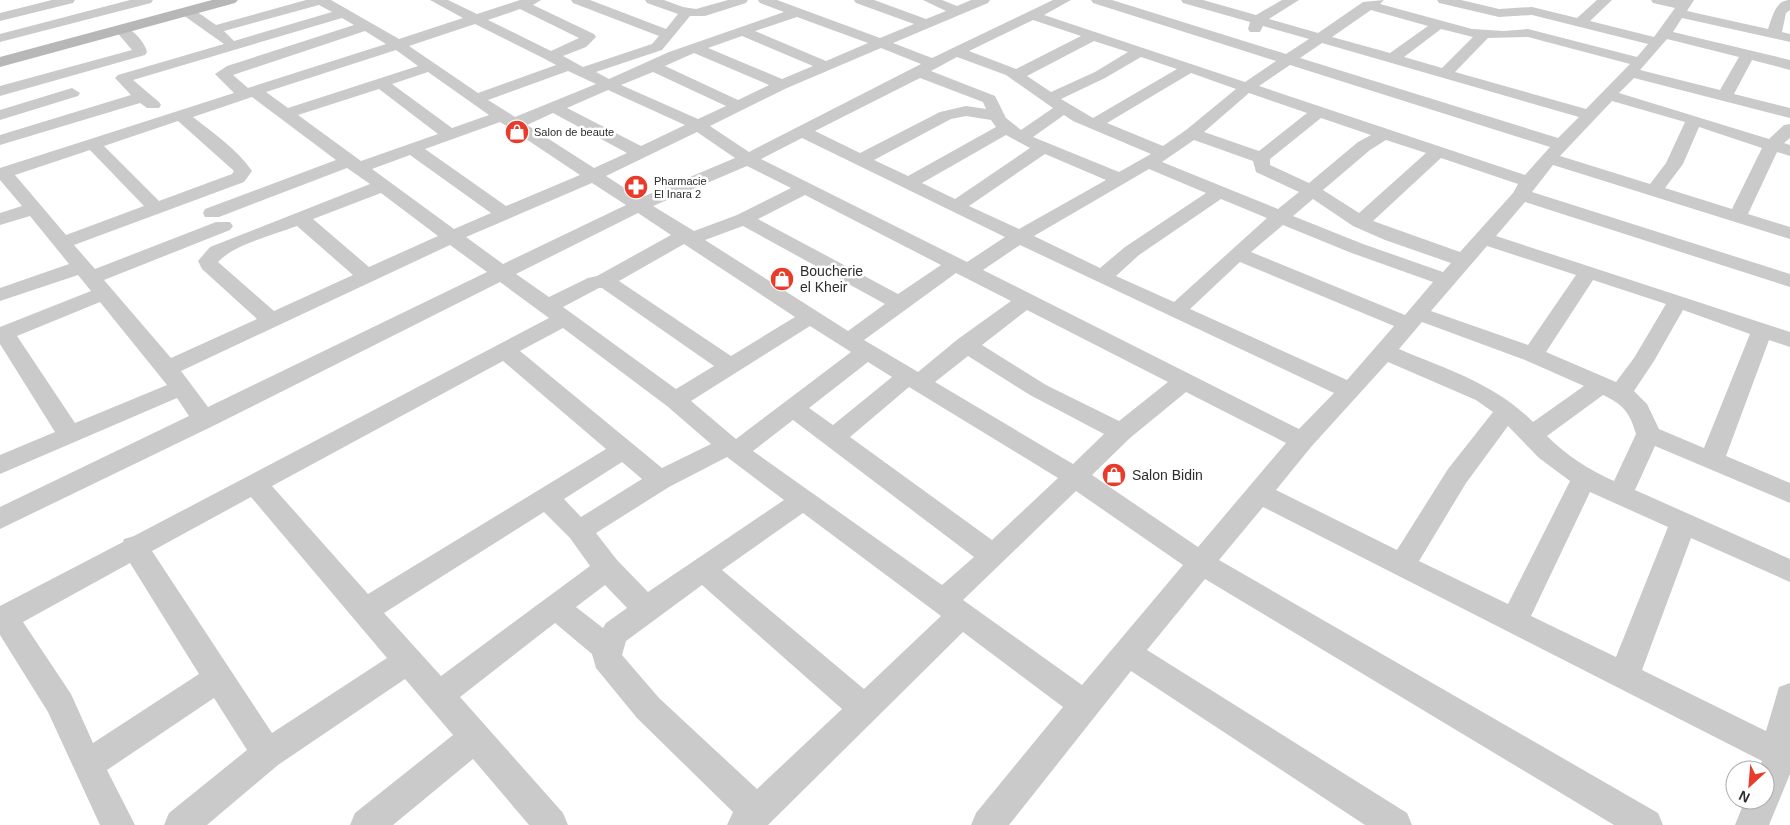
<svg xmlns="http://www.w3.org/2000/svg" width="1790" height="825" font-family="Helvetica,sans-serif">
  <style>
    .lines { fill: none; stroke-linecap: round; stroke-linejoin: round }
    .street { fill: #cacaca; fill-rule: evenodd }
    .secondary { fill: #b7b7b7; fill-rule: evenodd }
    .labels { text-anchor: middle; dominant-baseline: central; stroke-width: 5; stroke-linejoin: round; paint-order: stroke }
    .far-poi-label { font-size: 11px; fill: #2d2d2d; stroke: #fff; text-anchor: start }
    .poi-label { font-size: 14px; fill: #2d2d2d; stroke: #fff; text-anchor: start }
  </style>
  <rect width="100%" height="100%" fill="#fff"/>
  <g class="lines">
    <path class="street" d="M52,0H75L73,3L0,21V13Z
      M130,0H153L151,3L0,42V34Z
      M306,0H331L399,39L463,18L430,0H448L477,14L520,0H541L533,5L594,34L596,37L586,47L563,56L583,67L652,44L659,36L573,3L571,0H590L666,29L678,14L647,3L645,0H664L683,7L696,9L728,0H748L746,3L705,16H690L662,50L596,72L609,79L669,52L784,12L760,3L758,0H777L880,38L914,24L856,3L854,0H874L926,19L946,11L923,0H942L957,6L971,0H990L988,3L893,43L932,58L1053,0H1071L1044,15L1245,82L1276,61L1093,3L1091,0H1112L1286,54L1309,39L1263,26L1260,32H1250L1248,29L1250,22L1183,3L1181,0H1203L1256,15L1282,0H1299L1269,19L1318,33L1363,2L1384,0L1380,4L1472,29L1504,31L1528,29L1637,57L1648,44L1532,15L1499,17L1439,3L1437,0H1461L1499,9L1532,7L1577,18L1597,0H1612L1590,21L1654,37L1675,8L1653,3L1651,0H1694L1687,11L1768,29C1772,18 1775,0 1790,0V10L1786,13L1782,32L1790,34V42L1682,18L1673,32L1790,60V70L1752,60L1734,94L1790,108V118L1634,78L1619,93L1769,139L1784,125L1790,124V138L1784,143L1790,145V156L1777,152L1748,214L1790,227V239L1553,165L1532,192L1790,274V287L1525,202L1496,236L1790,332V347L1769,340L1726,456L1790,483V503L1655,446L1635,490L1790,559V582L1691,538L1642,670L1766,731L1779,687L1790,683V774L1769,825H1735L1745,800H1765V770H1758L1762,761L1263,507L1219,560L1658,813L1663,825H1614L1205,579L1147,650L1407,813L1412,825H1365L1131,671L1009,825H971L976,813L1063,707L963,632L768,825H727L733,812L637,718L596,668L592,654L555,623L460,697L563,813L568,825H529L473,759L393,825H350L355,813L453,735L405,679L278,765L207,825H164L169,813L247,750L214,698L107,770L135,825H100L48,712L0,635V606L123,542L124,539L134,536L549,318L500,282L213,426L0,529V507L189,416L177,398L0,474V455L55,432L0,344V327L91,291L78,275L0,301V288L69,264L30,216L0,225V213L22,206L0,180V168L234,93L215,74L227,66L354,25L342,18L133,80L159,102L161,105L159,108H147L140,103L0,145V135L131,95L115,78L118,75L224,44L183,15L181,12L183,9H193L216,25ZM319,5L332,12L234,41L224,31ZM520,9L579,38L551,51L488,20ZM1371,10L1428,26L1390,53L1332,37ZM797,17L868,43L826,61L755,31ZM1033,20L1081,36L1016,69L969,51ZM475,24L545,59L556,65L478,93L409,46ZM1441,29L1473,37L1442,68L1404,57ZM365,31L386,44L248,88L233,75ZM742,36L813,66L782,79L708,48ZM1528,37L1630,64L1586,109L1455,72L1488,38ZM1667,39L1739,57L1720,90L1640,70ZM1094,41L1128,52L1095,72L1051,92L1027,76ZM1322,43L1579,117L1558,138L1300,58ZM881,48L921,64L749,152L710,126L787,88ZM396,50L418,66L288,108L266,92ZM694,53L769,85L738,100L665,66ZM957,57L1006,75L1053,108L1021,130L1006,118L995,96L931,71ZM1141,57L1177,69L1093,118L1061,99L1105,78ZM1290,65L1550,147L1525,175L1259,86ZM568,71L596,84L515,117L488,100ZM428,72L489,115L452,128L392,84ZM653,72L726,106L698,119L621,85ZM1191,73L1236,89L1186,130L1163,146L1107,123ZM920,78L983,102L986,109L966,106L940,112L860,153L815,131ZM379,89L438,134L361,161L298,115ZM608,90L685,125L641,146L567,108ZM1249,93L1307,113L1259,151L1204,132ZM252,97L336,160L205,209L203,213L205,217H219L347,168L370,184L210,247L198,261L202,269L257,319L171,358L104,280L230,230L233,226L230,222H216L95,269L74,245L244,182L252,171C237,149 213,133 193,117ZM1612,101L1685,122L1666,163L1650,184L1560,156ZM553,113L627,153L594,168L527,125ZM1064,115L1073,121L1151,154L1119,172L1033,137ZM966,116L991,120L996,127L908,176L874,160L951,119ZM1321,118L1371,135L1358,142L1309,183L1270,165V159ZM178,121L234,171L232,174L159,201L104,146ZM500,122L508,127L580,175L506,206L425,149ZM1699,127L1762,148L1732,209L1665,188L1683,164ZM697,132L735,158L640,198L606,176ZM1006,135L1030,148L955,199L922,183ZM802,138L1005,237L967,262L761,159ZM1194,140L1253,161L1256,172L1299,192L1278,209L1162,162ZM1386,140L1426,153L1359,213L1323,190L1370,150ZM90,150L144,206L66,235L15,175ZM1045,154L1106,180L1019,229L969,206ZM410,155L491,213L454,229L372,169ZM1441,158L1518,184L1513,193L1460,252L1373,221ZM747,166L791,188L737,215L694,231L653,206ZM1149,169L1206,193L1125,247L1100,268L1034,236ZM592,183L626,205L503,264L466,237ZM381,193L438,236L369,267L313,219ZM805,195L941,265L898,294L758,219ZM1221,199L1267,218L1174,302L1116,276L1139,255ZM1313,199L1353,226L1385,240L1451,263L1443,272L1363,244L1293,216ZM638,213L671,235L597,276L588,278L549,297L516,274ZM1283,225L1349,252L1433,282L1405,315L1251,252ZM297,226L353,275L274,311L218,262C233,245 276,234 297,226ZM743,226L885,304L848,331L705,240ZM684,244L795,317L731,356L619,281ZM450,245L487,272L208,407L181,371ZM1020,245L1334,393L1299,429L983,270ZM1487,246L1576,275L1528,345L1431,311ZM1240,262L1394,326L1347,380L1190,309ZM956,273L1011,301L958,339L918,372L864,340ZM1593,280L1666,304L1634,358L1616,382L1546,352ZM599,288H602L714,366L676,389L563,307ZM100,302L167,385L75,423L17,336ZM1027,310L1168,382L1119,421L1046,385L982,345ZM1683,310L1750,334L1704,448L1659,429L1647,404L1634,391L1654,361ZM1422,322L1525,360L1584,386L1533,422C1494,383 1448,370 1399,349ZM810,326L851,352L736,439L691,401ZM563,328L667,406L711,444L662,468L520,351ZM968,356L1030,395L1104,434L1073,464L935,382ZM503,361L606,449L368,594L272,486ZM868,362L892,377L833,425L809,408ZM1388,362L1476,400L1493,412L1448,469L1397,550L1276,490L1311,447ZM909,387L1058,478L992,540L850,437ZM1186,392L1286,443L1198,547L1092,475L1130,438ZM1603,395C1623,404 1630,413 1636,434L1614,481C1589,470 1566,455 1547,436ZM793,420L974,557L942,585L753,451ZM1508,426L1539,458L1570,481L1508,604L1419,561L1466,483ZM727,457L784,500L648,592L617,560L596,533L669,487ZM622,462L642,479L581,517L564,499ZM1076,491L1183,565L1082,685L963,600ZM1590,492L1668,527L1616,657L1531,616ZM251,497L387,658L272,733L152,551ZM544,512L570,538L590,566L441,676L384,613ZM803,513L941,616L864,689L722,570ZM130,563L199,674L93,743L71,694L23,622ZM605,585L627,608L606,623L603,628L576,607ZM702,585L842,709L757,789L659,698L622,655L626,641Z
      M122,26C132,28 145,42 147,52L145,55L0,96V86L132,50L115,30Z
      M72,88L80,93L78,96L0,120V110Z"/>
    <path class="secondary" d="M212,0H238L235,3L0,67V57Z"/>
  </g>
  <defs>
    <g id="shop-disc" transform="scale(1.25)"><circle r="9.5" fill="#e93b2a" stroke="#fff"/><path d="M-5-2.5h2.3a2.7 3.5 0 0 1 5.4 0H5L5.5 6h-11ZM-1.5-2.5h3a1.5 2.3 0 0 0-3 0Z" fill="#fff"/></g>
    <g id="pharmacy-disc" transform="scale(1.25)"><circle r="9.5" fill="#e93b2a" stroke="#fff"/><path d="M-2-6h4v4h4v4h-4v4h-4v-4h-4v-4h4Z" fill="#fff"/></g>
  </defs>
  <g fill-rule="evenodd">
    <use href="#shop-disc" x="517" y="132"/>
    <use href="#pharmacy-disc" x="636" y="187"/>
    <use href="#shop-disc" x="782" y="279"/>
    <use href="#shop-disc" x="1114" y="475"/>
  </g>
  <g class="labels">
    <g class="far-poi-label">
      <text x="534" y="132">Salon de beaute</text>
      <text x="654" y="181">Pharmacie<tspan x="654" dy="13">El Inara 2</tspan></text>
    </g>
    <g class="poi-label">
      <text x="800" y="271">Boucherie<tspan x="800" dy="16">el Kheir</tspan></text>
      <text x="1132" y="475">Salon Bidin</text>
    </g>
  </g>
  <g transform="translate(1750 785) rotate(206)"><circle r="24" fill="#ffffff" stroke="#ababab"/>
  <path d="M0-4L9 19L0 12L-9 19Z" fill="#e93b2a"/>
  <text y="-8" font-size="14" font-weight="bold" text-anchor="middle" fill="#2d2d2d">N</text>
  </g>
</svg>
